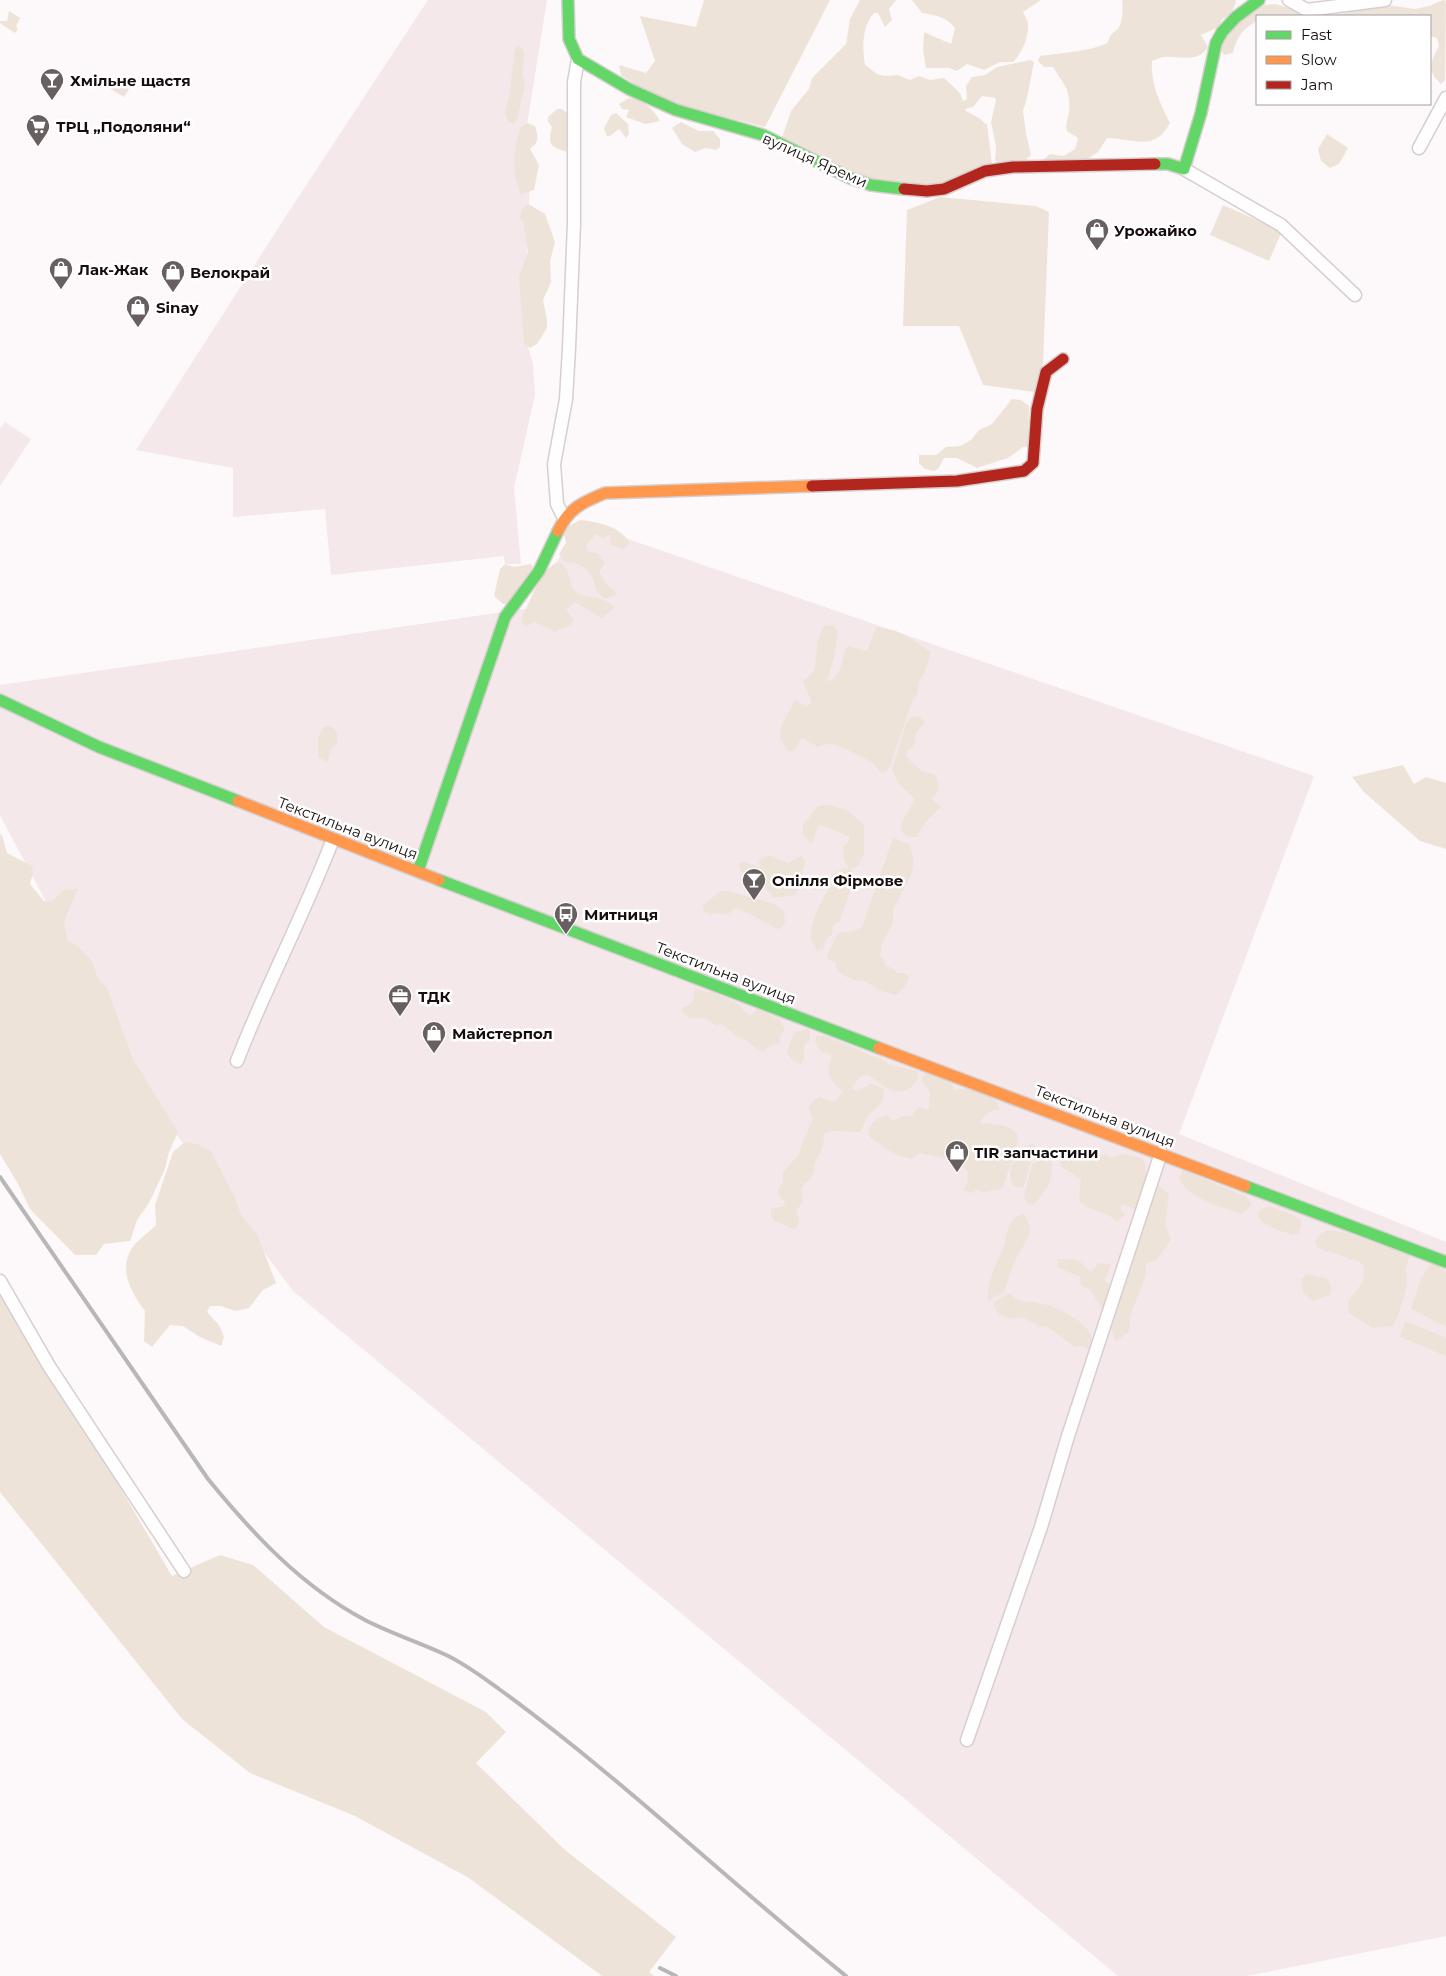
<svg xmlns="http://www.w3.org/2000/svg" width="1446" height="1976" font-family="Montserrat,sans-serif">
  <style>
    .built { fill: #f4e8ea }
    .green { fill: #eee3d8 }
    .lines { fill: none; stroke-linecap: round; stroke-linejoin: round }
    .street-casing { stroke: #d6cecf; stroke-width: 15 }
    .fast-casing { stroke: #d6cecf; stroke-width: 14 }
    .slow-casing { stroke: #d6cecf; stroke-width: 14 }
    .jam-casing { stroke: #d6cecf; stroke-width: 14 }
    .street { stroke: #fffefe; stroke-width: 12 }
    .fast { stroke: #63d668; stroke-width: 11 }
    .slow { stroke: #ff974d; stroke-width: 11 }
    .jam { stroke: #b3261e; stroke-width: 11 }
    .rail { stroke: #b8b6b6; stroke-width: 4 }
    .labels { text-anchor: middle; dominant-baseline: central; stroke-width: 5; stroke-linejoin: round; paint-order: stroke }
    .poi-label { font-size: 15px; font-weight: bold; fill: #170d0e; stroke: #fff; text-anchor: start }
    .street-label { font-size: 15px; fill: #170d0e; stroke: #fff }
  </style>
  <rect width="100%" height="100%" fill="#fdf8f9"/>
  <path class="built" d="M428,0H547L523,150L531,163L524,310L526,340L533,364L535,395L514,488L521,564H505L504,556L331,575L325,509L233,517V468L136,450L284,219Z
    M5,422L31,439L0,486V429Z
    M579,522L1314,776L1179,1134L1446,1242V1936L1247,1976H1118L293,1291L151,1100L0,815V685L531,608Z"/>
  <path class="green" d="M704,0H830L765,127L659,100L621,75L619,65L646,73L655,61L640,16L696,27Z
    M860,0H896L889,9L892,20L885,27L878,13H874C862,27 862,47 865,65L877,74L885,76L898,75L910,80L919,76L930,80L944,78L960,93L963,101L967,99L966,86L972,77L985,75L997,67L1030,60L1034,62L1027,98L1023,111L1026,133L1031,155L1020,166L995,161L996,147L991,122L996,100L995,98L982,96L973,107L965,109L966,111L979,118L987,125L992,164L937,189L859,183L782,138L791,111L809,89L812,78L846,44L850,19Z
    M912,0H1041L1023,12C1024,15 1028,20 1028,24C1029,37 1022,53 1013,62H1000L984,70L967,64L957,71L949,68H926L923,50L924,32L951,44L955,28C947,17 935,15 922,13Z
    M1122,0H1236C1235,8 1230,16 1222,19L1219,27L1201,35L1208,47C1198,64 1179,55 1163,57C1159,58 1155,60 1152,61C1150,82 1160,104 1170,123C1154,153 1134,138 1107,138L1098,152L1081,163L1043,160L1050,154L1064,156L1075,149L1078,138L1067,131C1065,122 1068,121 1069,112C1071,89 1064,85 1053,67H1044L1038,61L1040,56C1054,54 1100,50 1108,42C1109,40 1109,37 1111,35C1113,32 1118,30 1119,27C1123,20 1123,7 1122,0Z
    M1443,0L1446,1L1445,80L1441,84C1425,70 1432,61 1439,45L1437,38L1430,36V16H1257V21C1243,28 1236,38 1233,53L1224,55L1219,47L1226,31L1265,5L1275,4L1316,16H1329L1388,5L1415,9L1429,6Z
    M9,11L20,18L16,26L18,29L15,33L0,23V21H7Z
    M518,45L522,48L524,54L522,73L525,84L517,120L513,124L508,121L505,110L509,98L515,50Z
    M109,77L129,89L124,97L104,85Z
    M629,98C643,100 654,109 660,121L645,124L626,117L629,110L622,109L619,104Z
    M557,109H562L569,114L568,152C551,147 547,145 552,127L548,122V117Z
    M616,113L628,124L629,134L626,138L619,129L610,136H607L604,128L611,115Z
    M681,122L699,131H713L720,139V147L716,150L705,148L695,152L682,144L672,128Z
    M528,123L535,126C538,138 540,141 530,149L539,165L534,190L521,194C511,173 513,148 521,127Z
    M1327,134L1348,148L1339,164L1330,168L1321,161L1318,149Z
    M940,197L1036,206L1049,212L1043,363L1035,392L983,385L959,326H903L907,210Z
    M528,204L545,214L555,242L550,261L551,282L543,300L547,320V328L537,344L530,348L524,343L519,277L528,252L523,220L520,219L522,209Z
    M1223,205L1282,231L1269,261L1210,235Z
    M1012,399L1021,400L1029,406L1028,447H1023L1008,458L977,468L957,458H944L938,469L934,471L925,469L919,463V455H936L946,447L960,446L971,440L979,430L992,424Z
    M580,520C600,522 619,526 630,543L623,549L610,545L611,537L608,535L604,539L596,534L586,545L588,552L598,553L605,563L599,572L607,585L616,592L615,596L604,598L596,591C594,573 584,562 565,562L559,554L566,543L563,529Z
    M559,562C571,570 568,581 574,590C581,598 592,596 601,599C606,601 610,604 615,607L602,618L575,602L566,610L574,620L573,623C568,628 561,627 555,632L535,622L527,626L522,623V617C530,603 542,565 559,562Z
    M505,564L514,567L531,564L533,567L507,604H503L494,596L500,569Z
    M833,625L838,632L834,657L828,679L829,682C833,678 838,674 840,669C844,661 842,653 848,646L867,651L876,627C882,629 887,628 892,630C905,633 919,645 931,652L926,669L919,681L917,694L913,700L894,753L891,765L885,772L882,773C878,770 877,768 874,764C870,760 835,743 829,744C826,744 821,746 818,747L803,738L801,739L794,751H788L780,737L781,727L795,700L807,707L812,702L803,682L814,671L818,641L823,626Z
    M918,716L925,722L916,733L914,746L907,751L906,757L922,771L936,775L939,789L932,799L941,807L924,824L917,837H908L901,831L902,822L915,799L899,784L892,770L906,724L910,718Z
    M324,727H332L338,733L337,744L331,749L328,762L318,757V737Z
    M1403,765L1414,784L1426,777L1446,783V849L1420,841L1364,792L1352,777Z
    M831,805L848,811L864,825V854L858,866L850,869L854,875V881L840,920L833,925L832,935L827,938L823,949L817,950L810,939C811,926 815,913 822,901C828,889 830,890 832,875L844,868L849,869L844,860L843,847L849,841V836L821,825L818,826L812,844L803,835V825L818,806Z
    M0,834L2,835L7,853L32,866L33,873L30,884L44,901H52L64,890L78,889L64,921L67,940L80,948L92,961L98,979L107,988L133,1059L178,1132L169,1152L165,1169L149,1203L137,1220L130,1241L104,1244L96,1255H75L30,1209L17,1182L0,1154Z
    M893,838L909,844L914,860L912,873L893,910V923L882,943L880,956L884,960L886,966L892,968L897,973H904L909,977L906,986L896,995L878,990L865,981H856L845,976L837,970L835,962L827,959V956L838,933L854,931L862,927Z
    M769,855L788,863L801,856L805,860L801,882L795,895L774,898L764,886L740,870L739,864L744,862L760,868L759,860Z
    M721,891H728L775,904L784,912L785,923L781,928L777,929L752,915L735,908L727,915L716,913L710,915L705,912L702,906Z
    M695,989L707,992L711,991L737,1003L748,1015H752L757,1009L779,1019L785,1029L779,1038L780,1044L771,1046L763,1051L758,1050L746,1040L737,1037L725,1026L720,1024L717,1026L704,1018L690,1019L682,1011L683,1008C694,1004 694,1000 695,989Z
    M808,1029L810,1031V1040L804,1045V1058L801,1064C794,1063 790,1058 787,1053C787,1046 792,1042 793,1033Z
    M816,1036H825L858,1049L871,1056L880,1058L890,1065L917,1071L918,1079C915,1083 911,1088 907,1090C895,1097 877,1081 868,1075L861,1076L853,1085V1090L858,1091L872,1083L883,1089C887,1103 875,1108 867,1117C864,1121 864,1127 860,1132L835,1131L823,1134L824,1142L820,1154L816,1159L813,1175L801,1188L803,1201L796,1211L799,1220L796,1229C788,1229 782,1222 774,1221L771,1215V1209L784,1206L785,1202C777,1195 775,1190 783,1182V1172L799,1155L801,1146L813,1119L808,1107L815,1099L820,1097L832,1102L836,1101L843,1091C836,1087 827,1076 829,1068C831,1058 836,1054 821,1052L815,1042Z
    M925,1073L951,1081L954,1091C971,1085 984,1092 998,1103L999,1110C991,1109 983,1115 980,1123C993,1124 1007,1124 1017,1133L1018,1144L1002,1189L984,1192L976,1190L972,1193L963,1190L967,1183L968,1173C961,1159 934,1156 919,1153L912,1159C895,1156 883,1147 869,1136C867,1125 876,1118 887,1115L893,1121L904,1116H911L919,1107L929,1110L930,1092L921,1081Z
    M1077,1097L1095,1111L1098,1116L1093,1119L1090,1118L1064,1106L1060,1101L1065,1098Z
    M185,1142L197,1144L211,1151L235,1198L241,1215L257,1234L276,1283L263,1290L249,1308L235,1311L221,1306H210L207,1312L219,1325L224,1337L221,1346L198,1336L183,1326L170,1325L152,1347L144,1341L145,1311C130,1291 116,1266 136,1243C142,1237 150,1231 156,1225L155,1205L173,1152Z
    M1032,1143L1036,1147L1023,1188L1014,1187C1003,1172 1017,1150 1032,1143Z
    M1079,1148L1097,1155L1106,1154L1111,1158L1123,1154L1141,1158L1145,1163L1147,1182L1135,1209L1122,1204L1120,1207L1125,1215L1117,1221C1106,1211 1087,1211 1079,1200L1081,1179L1061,1167L1060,1161L1067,1153Z
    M1042,1157L1047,1158L1052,1162C1052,1183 1047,1190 1033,1205L1027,1203L1024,1197L1032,1165Z
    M1183,1170L1247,1197L1251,1204L1246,1211L1241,1214C1221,1206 1188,1199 1179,1178Z
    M1155,1184L1158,1185L1169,1194L1165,1225L1171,1239L1156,1261L1146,1263V1275L1130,1316V1331L1116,1341L1110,1327L1115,1295L1128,1279L1126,1260Z
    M1270,1206L1295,1216L1302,1221L1299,1233L1293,1235C1280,1230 1260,1227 1257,1213L1261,1209Z
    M1024,1214C1038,1236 1023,1242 1015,1261C1010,1271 1008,1282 1004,1292L988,1301C986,1283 996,1266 1003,1249C1006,1242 1006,1233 1009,1226C1011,1220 1018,1215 1024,1214Z
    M1328,1230L1347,1233L1410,1256L1405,1270C1412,1281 1398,1315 1393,1326L1372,1328L1349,1313L1348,1301L1363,1282L1364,1267L1360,1262L1318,1248L1315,1242L1320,1234Z
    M1058,1259L1078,1260L1091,1272L1099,1263L1111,1264L1105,1280L1113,1289L1107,1306L1102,1308L1090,1290L1081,1286L1080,1277L1057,1267Z
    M1432,1262L1446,1272V1327L1411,1309L1421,1278Z
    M1307,1274L1327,1279L1331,1286L1330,1295L1313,1301L1303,1293L1301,1279Z
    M0,1283L172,1576L220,1555L253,1565L324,1627L486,1712L506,1732L476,1763L565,1850L676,1937L649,1972L654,1976H602L469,1878L355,1816L250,1773L182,1719L0,1492Z
    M1009,1293C1013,1296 1018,1300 1022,1301C1026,1302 1030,1301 1034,1302C1055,1305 1093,1322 1094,1345L1089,1349L1083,1346L1075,1347L1046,1326L1040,1327L1023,1317C1010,1321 996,1317 993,1303Z
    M1405,1321L1444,1337L1446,1339V1356L1400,1337Z"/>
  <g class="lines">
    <g class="street-casing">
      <path id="street" d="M1289,0L1307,10L1385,0
        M1419,148L1446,98
        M1184,169L1281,225L1355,295
        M564,518L557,504L554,464L566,399L569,348L574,223V82L578,59
        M237,1061C266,986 304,915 333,839
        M0,1281L49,1366L184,1571
        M967,1740L1041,1527L1068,1436L1161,1153"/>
    </g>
    <g class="fast-casing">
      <path id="fast" d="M568,0L569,39L578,59L629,89L676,110L763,135L850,178L871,185L904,189
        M1155,164H1168L1184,169L1201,113L1216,43L1222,32L1236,17L1259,0
        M0,700L99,747L238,801
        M418,871L505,617L539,571L558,531
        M439,880L879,1048
        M1245,1186L1446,1262"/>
    </g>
    <g class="slow-casing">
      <path id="slow" d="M558,531C569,508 583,502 605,493L812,486
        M238,801L439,880
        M879,1048L1245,1186"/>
    </g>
    <g class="jam-casing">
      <path id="jam" d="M904,189L927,191L944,189L985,171L1013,167L1155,164
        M812,486L957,481L1024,471L1033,463L1037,409L1046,372L1063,359"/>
    </g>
    <use href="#street" class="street"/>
    <use href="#fast" class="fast"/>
    <use href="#slow" class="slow"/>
    <use href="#jam" class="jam"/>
    <path class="rail" d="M0,1177L208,1479C253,1534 301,1586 365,1620C390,1633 418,1642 444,1654C464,1663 481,1676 499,1689C620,1777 729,1882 846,1976
      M660,1968L676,1976"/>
  </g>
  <defs>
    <g id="bar-pin" transform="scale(1.25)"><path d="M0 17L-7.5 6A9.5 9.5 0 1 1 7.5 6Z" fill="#685f60" stroke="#fff"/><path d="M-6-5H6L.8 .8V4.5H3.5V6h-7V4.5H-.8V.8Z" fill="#fff"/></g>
    <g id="supermarket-pin" transform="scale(1.25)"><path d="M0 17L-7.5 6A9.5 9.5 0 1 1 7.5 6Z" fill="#685f60" stroke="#fff"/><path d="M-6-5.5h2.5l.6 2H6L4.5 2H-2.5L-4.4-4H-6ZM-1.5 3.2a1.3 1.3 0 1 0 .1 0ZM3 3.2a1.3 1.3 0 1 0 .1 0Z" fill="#fff"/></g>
    <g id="shop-pin" transform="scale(1.25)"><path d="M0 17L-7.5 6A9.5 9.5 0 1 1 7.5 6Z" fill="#685f60" stroke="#fff"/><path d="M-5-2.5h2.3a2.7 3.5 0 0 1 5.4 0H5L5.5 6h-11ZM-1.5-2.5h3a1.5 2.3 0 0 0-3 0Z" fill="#fff"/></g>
    <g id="bus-pin" transform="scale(1.25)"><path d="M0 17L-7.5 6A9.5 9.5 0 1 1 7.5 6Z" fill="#685f60" stroke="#fff"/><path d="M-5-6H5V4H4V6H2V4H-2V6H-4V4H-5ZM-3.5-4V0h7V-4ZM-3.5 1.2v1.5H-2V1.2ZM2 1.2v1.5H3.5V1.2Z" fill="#fff"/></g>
    <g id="office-pin" transform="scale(1.25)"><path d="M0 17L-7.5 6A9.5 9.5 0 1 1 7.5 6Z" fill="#685f60" stroke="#fff"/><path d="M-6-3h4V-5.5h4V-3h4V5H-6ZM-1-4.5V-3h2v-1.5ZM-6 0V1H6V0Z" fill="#fff"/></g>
  </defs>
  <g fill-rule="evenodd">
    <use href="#bar-pin" x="52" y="80"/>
    <use href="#supermarket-pin" x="38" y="126"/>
    <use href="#shop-pin" x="1097" y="230"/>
    <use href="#shop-pin" x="61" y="269"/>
    <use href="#shop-pin" x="173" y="272"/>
    <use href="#shop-pin" x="138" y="307"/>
    <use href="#bar-pin" x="754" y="880"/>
    <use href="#bus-pin" x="566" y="914"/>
    <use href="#office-pin" x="400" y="996"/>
    <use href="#shop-pin" x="434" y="1033"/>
    <use href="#shop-pin" x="957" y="1152"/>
  </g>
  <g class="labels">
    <g class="poi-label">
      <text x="70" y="80">Хмільне щастя</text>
      <text x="56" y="126">ТРЦ „Подоляни“</text>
      <text x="1114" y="230">Урожайко</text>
      <text x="78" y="269">Лак-Жак</text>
      <text x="190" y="272">Велокрай</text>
      <text x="156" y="307">Sinay</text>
      <text x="772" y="880">Опілля Фірмове</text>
      <text x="584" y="914">Митниця</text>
      <text x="418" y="996">ТДК</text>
      <text x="452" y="1033">Майстерпол</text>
      <text x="974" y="1152">TIR запчастини</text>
    </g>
    <g class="street-label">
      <text transform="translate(815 160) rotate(24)">вулиця Яреми</text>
      <text transform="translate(348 828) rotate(21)">Текстильна вулиця</text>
      <text transform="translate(726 973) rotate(21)">Текстильна вулиця</text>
      <text transform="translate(1105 1116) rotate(21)">Текстильна вулиця</text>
    </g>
  </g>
  <rect x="1256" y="15" width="175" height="90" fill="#ffffff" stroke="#a29e9f"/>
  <rect x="1266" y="31" width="25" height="8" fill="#63d668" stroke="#a29e9f"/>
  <text x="1301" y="40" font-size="15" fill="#170d0e">Fast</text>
  <rect x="1266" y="56" width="25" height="8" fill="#ff974d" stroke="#a29e9f"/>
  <text x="1301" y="65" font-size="15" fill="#170d0e">Slow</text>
  <rect x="1266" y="81" width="25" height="8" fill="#b3261e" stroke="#a29e9f"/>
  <text x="1301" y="90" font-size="15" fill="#170d0e">Jam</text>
</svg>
